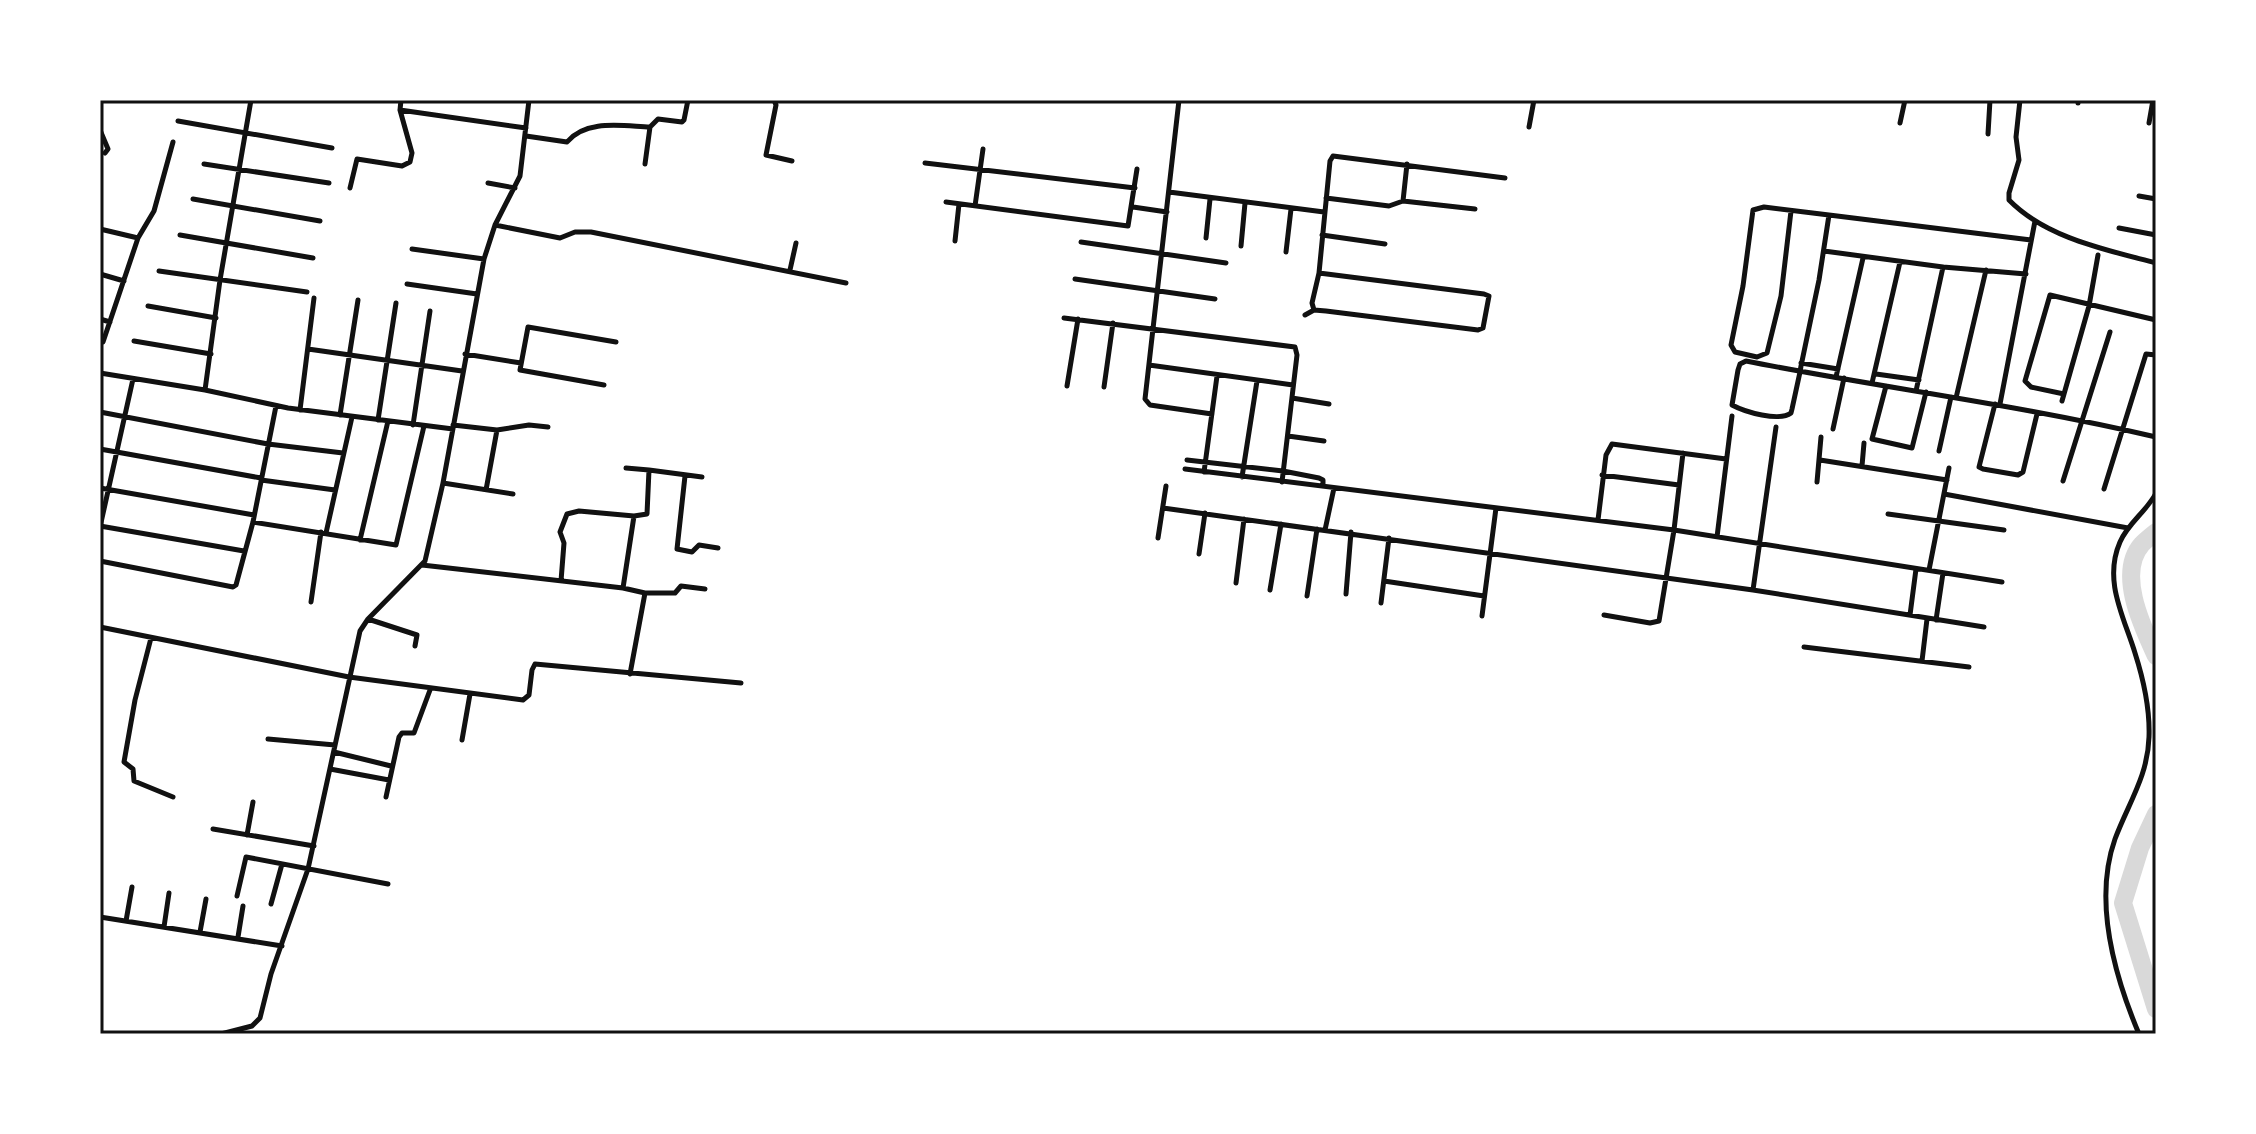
<svg xmlns="http://www.w3.org/2000/svg" width="2256" height="1134" font-family="Arial,sans-serif">
  <style>
    .lines { fill: none; stroke-linecap: round; stroke-linejoin: round }
    .river { stroke: #d9d9d9; stroke-width: 18 }
    .minor { stroke: #111; stroke-width: 5 }
    .neatline { fill: none; stroke: #111; stroke-width: 3 }
  </style>
  <rect width="100%" height="100%" fill="#fff"/>
  <g class="lines">
    <path class="river" d="M2156,532C2151,536 2146,540 2142,544C2116,573 2143,628 2156,656
      M2156,814L2140,848L2123,903L2156,1009"/>
    <path class="minor" d="M401,100L400,110L526,128
      M774,100L776,105L766,155L792,161
      M1179,100L1145,399L1150,405L1212,414
      M2020,100L2016,137L2019,160L2009,193V200C2046,238 2107,250 2156,263
      M2078,103V100
      M178,121L332,148
      M1900,123L1905,100
      M2149,123L2153,100
      M1529,127L1534,100
      M100,130L108,149L105,153
      M1988,134L1990,100
      M526,136L567,142C586,119 622,126 650,127L658,119L682,122L684,120L688,100
      M925,163L1135,188
      M204,164L329,183
      M645,164L650,127
      M488,183L515,188
      M350,188L357,159L402,166L410,162L412,153L400,110
      M1169,192L1324,212
      M2139,196L2156,199
      M1326,198L1389,206L1403,201L1475,209
      M193,199L320,221
      M1403,201L1407,164
      M946,202L1128,226L1137,169
      M975,206L983,149
      M1133,207L1167,212
      M1791,211L1781,296L1767,353L1757,357L1735,352L1731,345L1743,286L1753,210L1764,207L1829,215
      M495,225L560,238L575,232H591L846,283
      M2119,228L2156,235
      M100,229L138,238L103,342
      M180,235L313,258
      M1322,235L1385,244
      M138,238L154,211L173,142
      M1206,238L1210,199
      M2031,240L1829,215L1819,280L1801,366L1800,372L1792,409L1791,413C1779,422 1745,412 1732,405L1738,370L1740,364L1746,361C1883,388 2021,405 2156,437
      M955,241L959,204
      M1081,242L1226,263
      M1241,246L1245,203
      M412,249L484,259
      M1824,251L1943,267L2026,274
      M1286,252L1291,209
      M790,270L796,243
      M159,271L307,292
      M100,274L124,281
      M1075,279L1215,299
      M407,284L477,294
      M148,306L216,318
      M1314,310L1312,303L1319,273L1330,161L1333,156L1505,178
      M1305,315L1314,310L1326,311L1478,330L1483,328L1489,296L1484,294L1319,273
      M1064,318L1295,347L1297,355L1282,482
      M100,319L110,322
      M134,341L211,354
      M308,349L462,371
      M465,354L521,363
      M1801,363L1838,369
      M1149,365L1293,385
      M100,373L205,390L288,408L453,429
      M1876,374L1919,380
      M1836,377L1863,258
      M1872,383L1900,262
      M604,385L520,370L528,327L616,342
      M1067,386L1078,319
      M1886,386L1872,439L1912,448L1926,392
      M1104,387L1113,323
      M205,390L220,280L251,100
      M1916,391L1943,267
      M2064,394L2031,387L2025,381L2050,295L2156,320
      M1292,398L1329,404
      M1956,398L1986,270
      M2062,401L2089,306L2098,255
      M1995,404L1979,467L1983,469L2018,475L2023,472L2037,414
      M2000,404L2035,221
      M300,410L314,298
      M100,412L268,444L343,453
      M340,415L358,300
      M378,420L396,303
      M413,425L430,311
      M453,425L497,430L529,425L548,427
      M1833,429L1844,378
      M1288,436L1324,441
      M100,449L261,478
      M1939,451L1951,397
      M1187,460L1283,471L1319,478L1323,480V486
      M1820,460L1947,480
      M1862,466L1864,443
      M626,468L649,470
      M1185,469L1674,530L2002,582
      M1204,472L1217,376
      M1602,475L1679,485
      M685,476L677,549L692,552L699,545L718,548
      M1242,477L1257,381
      M261,480L335,490
      M2063,481L2110,332
      M1817,482L1821,437
      M443,483L513,494
      M100,488L254,515
      M2104,489L2146,354L2156,355
      M486,490L497,430
      M1944,494L2128,528
      M1163,508L1753,590L1984,627
      M1888,514L2004,530
      M634,516L647,514L649,470L702,477
      M1598,520L1606,455L1612,444L1726,459
      M253,522L396,545L424,426
      M100,526L244,551
      M100,527L133,379
      M1325,530L1334,488
      M326,533L352,417
      M1717,537L1732,416
      M1158,538L1166,486
      M360,540L388,421
      M1199,554L1205,513
      M100,561L233,587L236,585L253,522L276,406
      M422,565L623,588L645,593H675L681,586L705,589
      M1929,570L1949,468
      M561,581L564,543L560,532L567,514L579,511L634,516L623,588
      M1384,581L1484,596
      M1236,583L1244,519
      M1270,590L1281,524
      M1753,590L1776,427
      M1346,594L1351,532
      M1307,596L1317,529
      M311,602L321,532
      M1381,603L1389,538
      M1604,615L1650,623L1659,621L1674,530L1683,453
      M1910,615L1916,569
      M1482,616L1496,508
      M368,619L417,635L415,646
      M1936,620L1943,573
      M100,627L349,677L523,700L529,695L532,670L535,664L741,683
      M151,638L135,700L124,762L133,769L134,781L173,797
      M1804,647L1969,667
      M1922,661L1927,619
      M630,674L645,593
      M268,739L335,745
      M462,740L470,694
      M334,752L391,766
      M330,769L389,780
      M386,797L399,737L402,733H414L430,690
      M213,829L314,846
      M247,835L253,802
      M237,896L246,857L388,884
      M271,904L282,864
      M100,917L282,946
      M126,921L132,887
      M164,927L169,893
      M200,932L206,899
      M238,937L243,906
      M221,1034L252,1026L260,1018L271,974L308,869L360,631L368,619L425,561L443,483L484,259L495,225L520,176L529,100
      M2139,1034C2115,977 2093,901 2115,839C2128,804 2148,776 2149,737C2150,710 2143,678 2135,653C2124,617 2103,581 2120,542C2128,523 2147,511 2156,493"/>
  </g>
  <rect width="2256" height="1134" fill="none" stroke="#ffffff" stroke-width="204"/>
  <rect x="102" y="102" width="2052" height="930" class="neatline"/>
</svg>
